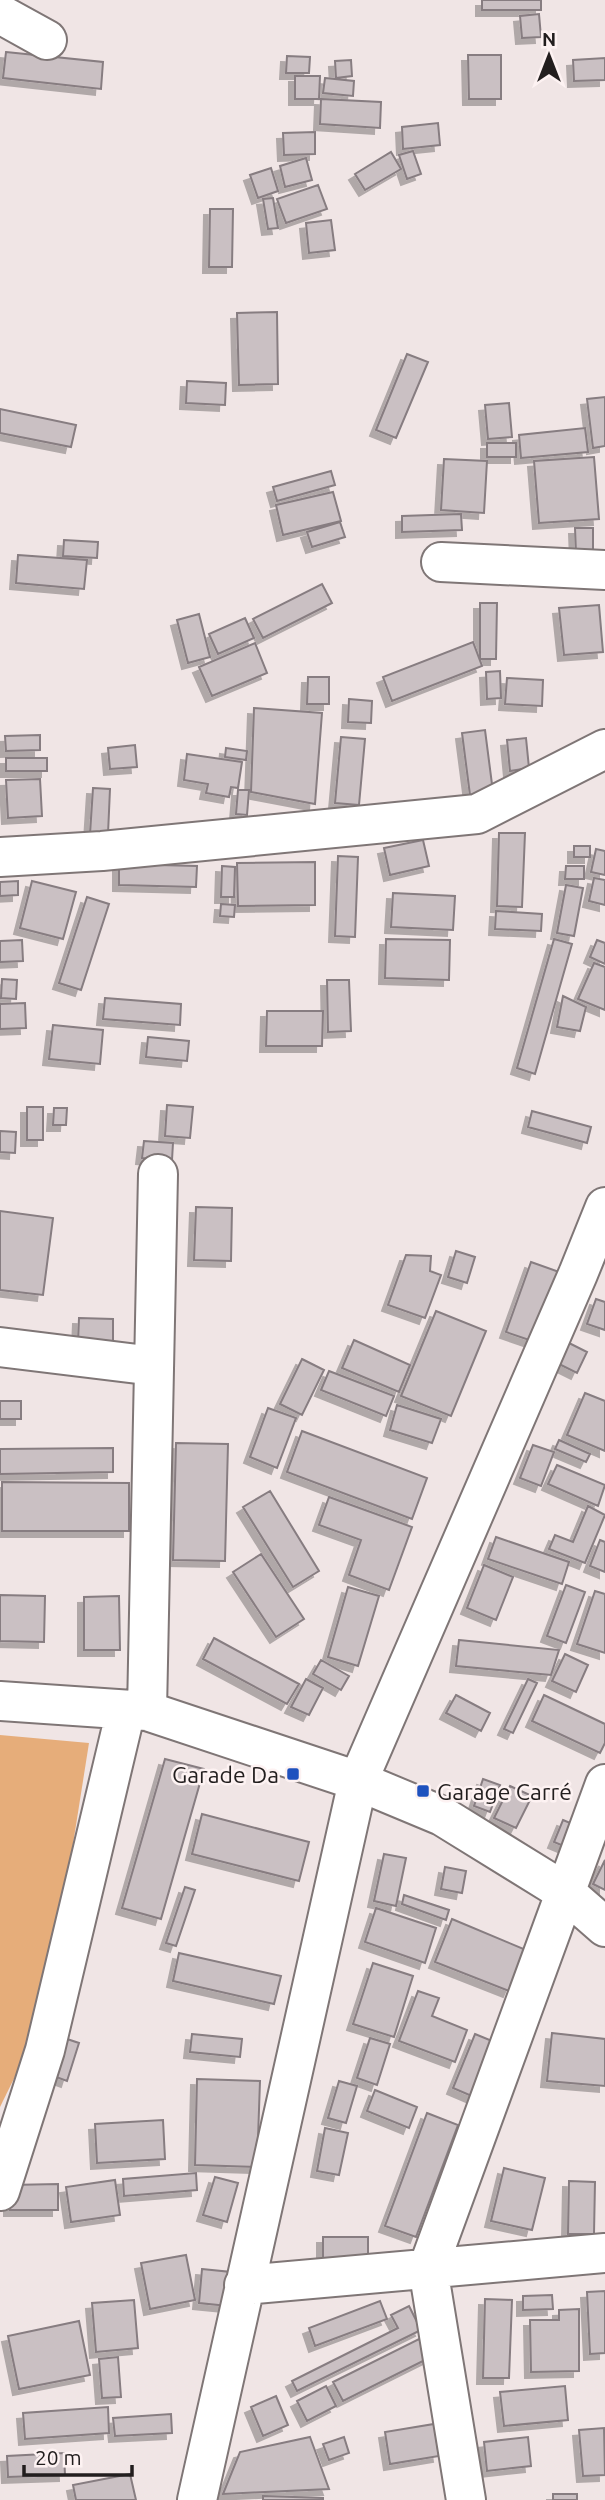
<svg xmlns="http://www.w3.org/2000/svg" width="605" height="2500" font-family="Ubuntu,sans-serif">
  <style>
    .green { fill: #e6ad7a }
    .building { fill: #cac0c3; stroke: #877d81; stroke-width: 2; filter: url(#shadow) }
    .lines { fill: none; stroke-linecap: round; stroke-linejoin: round }
    .minor-casing { stroke: #7f7676; stroke-width: 42 }
    .minor { stroke: #fff; stroke-width: 38 }
    .poi-dot { fill: #1e51be; stroke: #fdf2f2; stroke-width: 2.5 }
    .labels { text-anchor: middle; dominant-baseline: central; stroke-width: 5; stroke-linejoin: round; paint-order: stroke }
    .poi-label { font-size: 23px; fill: #221e1e; stroke: #fdf2f2; text-anchor: end }
  </style>
  <defs>
    <filter id="shadow"><feDropShadow dx="-6" dy="6" stdDeviation="0" flood-color="#0004"/></filter>
  </defs>
  <rect width="100%" height="100%" fill="#f0e5e5"/>
  <path class="green" d="M0,1735L89,1743L57,1945L32,2042L0,2107Z"/>
  <path class="building" d="M482,0H541V10H482Z
    M539,14L541,37L522,38L520,16Z
    M6,52L103,62L101,89L3,78Z
    M468,55H501V99H469Z
    M287,56L310,57L309,73H286Z
    M605,58V80L574,81L573,60Z
    M351,60L352,76L336,78L335,61Z
    M295,76H320L319,99H295Z
    M325,78L354,81L353,96L323,93Z
    M321,99L381,102L380,128L320,124Z
    M438,123L440,145L403,149L402,127Z
    M315,132V154L284,155L283,133Z
    M413,151L421,174L407,179L399,155Z
    M391,152L401,169L365,190L355,174Z
    M306,158L312,180L285,187L280,166Z
    M271,168L278,191L258,198L250,175Z
    M318,185L327,209L286,223L277,199Z
    M273,198L278,228L268,229L263,199Z
    M210,209H233L232,267H209Z
    M331,220L335,250L309,253L306,223Z
    M277,312L278,384L239,385L237,313Z
    M407,354L428,362L396,438L376,430Z
    M187,381L226,383L225,405L186,403Z
    M605,397V446L593,448L587,399Z
    M509,403L512,437L488,439L485,405Z
    M0,409L76,425L71,447L0,433Z
    M585,428L588,452L521,458L519,435Z
    M487,443H516V457H487Z
    M594,457L599,519L539,523L534,461Z
    M444,459L487,461L484,513L441,510Z
    M331,471L335,485L277,501L273,487Z
    M333,492L341,521L283,535L276,505Z
    M461,514L462,530L402,532V516Z
    M340,522L345,537L312,547L307,532Z
    M575,528H593V552L576,553Z
    M64,540L98,542L97,558L63,556Z
    M18,555L87,560L84,589L16,583Z
    M322,584L332,603L263,638L253,619Z
    M480,603H497L496,659H480Z
    M599,605L603,652L564,655L559,608Z
    M199,614L210,657L188,663L177,620Z
    M245,618L254,638L218,654L209,634Z
    M473,642L482,666L392,701L383,677Z
    M255,643L267,673L212,696L199,667Z
    M500,671L501,698L487,699L486,672Z
    M308,677H329V704H307Z
    M507,678L543,680L542,706L505,704Z
    M349,699L372,701L371,723L348,722Z
    M254,708L322,713L315,804L251,792Z
    M485,730L493,792L470,795L462,733Z
    M40,735V750L6,751L5,736Z
    M341,737L365,739L359,805L335,803Z
    M526,738L529,768L510,771L507,740Z
    M135,745L137,767L110,769L108,748Z
    M226,748L247,751L246,760L225,757Z
    M187,754L242,762L238,788L231,787L229,797L206,793L208,784L184,780Z
    M6,758H47V771H6Z
    M40,779L42,816L8,818L6,780Z
    M93,788L110,789L108,834H90Z
    M238,790H249L247,815L236,814Z
    M499,833H525L522,907L497,906Z
    M423,840L429,866L390,875L384,848Z
    M574,846H590V857H574Z
    M596,849L605,851V875L591,872Z
    M338,856L358,857L355,937L335,936Z
    M315,862V905L238,906L237,863Z
    M119,864L197,866L196,887L119,885Z
    M222,866L235,867L234,897H221Z
    M566,866H584V879H565Z
    M594,878L605,880V905L589,901Z
    M18,881V895L0,896V882Z
    M32,881L76,892L63,939L20,928Z
    M566,885L583,888L574,936L557,933Z
    M393,893L455,896L453,930L391,927Z
    M87,897L109,904L81,990L59,983Z
    M221,904L235,905L234,917L220,916Z
    M496,911L542,914L541,931L495,929Z
    M386,939L450,940L449,980L385,978Z
    M554,939L572,944L535,1074L517,1068Z
    M22,940L23,961L0,962V941Z
    M597,940L605,943V964L590,957Z
    M594,963L605,967V1010L578,999Z
    M2,979L17,980L16,999L1,998Z
    M327,980H349L351,1031L328,1032Z
    M563,996L586,1007L580,1031L557,1027Z
    M105,998L181,1004L180,1025L103,1019Z
    M25,1003L26,1028L0,1029V1004Z
    M267,1011H323L322,1046H266Z
    M53,1025L103,1030L100,1064L49,1059Z
    M148,1037L189,1041L187,1061L146,1057Z
    M167,1105L193,1107L190,1138L165,1136Z
    M27,1107H43V1140H27Z
    M54,1108H67L66,1125H53Z
    M532,1111L591,1127L587,1143L528,1127Z
    M0,1131L16,1132L15,1153L0,1152Z
    M144,1141L173,1143L172,1160L142,1158Z
    M196,1207L232,1208L231,1261L194,1260Z
    M0,1211L53,1218L43,1295L0,1290Z
    M456,1251L475,1257L467,1283L448,1277Z
    M406,1255L431,1256L430,1271L441,1275L425,1318L388,1305Z
    M531,1262L562,1273L538,1343L506,1332Z
    M596,1299L605,1302V1330L587,1324Z
    M436,1311L486,1331L451,1416L401,1396Z
    M79,1318L113,1319V1343L78,1342Z
    M354,1340L410,1365L399,1392L342,1368Z
    M565,1341L587,1352L577,1373L555,1362Z
    M302,1359L324,1370L302,1415L280,1404Z
    M329,1371L394,1396L386,1416L321,1390Z
    M585,1393L605,1401V1451L567,1435Z
    M0,1401H21V1419H0Z
    M397,1405L441,1419L432,1443L390,1430Z
    M268,1408L296,1418L277,1468L250,1457Z
    M302,1431L427,1478L412,1519L287,1472Z
    M559,1440L590,1454L586,1462L555,1449Z
    M176,1443L228,1444L225,1561L173,1560Z
    M533,1445L554,1452L541,1486L520,1478Z
    M113,1448V1472L0,1474V1449Z
    M557,1465L605,1485L598,1506L548,1484Z
    M2,1482L129,1483V1531H2Z
    M270,1491L319,1571L293,1587L243,1507Z
    M329,1497L412,1527L389,1590L349,1575L361,1540L319,1525Z
    M588,1506L605,1515L585,1563L549,1549L555,1535L573,1542Z
    M496,1537L569,1562L562,1584L488,1559Z
    M600,1540L605,1542V1572L590,1566Z
    M261,1554L304,1619L276,1637L233,1572Z
    M484,1565L513,1577L496,1620L467,1608Z
    M566,1585L585,1592L566,1643L547,1636Z
    M348,1587L379,1596L358,1666L328,1657Z
    M595,1591L605,1594V1653L577,1644Z
    M0,1595L45,1596L44,1642L0,1641Z
    M119,1596L120,1650H84V1597Z
    M214,1638L299,1684L287,1704L203,1659Z
    M459,1640L559,1650L551,1675L456,1666Z
    M565,1654L588,1665L576,1692L552,1681Z
    M321,1660L349,1676L341,1690L313,1674Z
    M306,1679L323,1688L309,1715L291,1707Z
    M528,1679L537,1683L513,1733L504,1729Z
    M456,1695L490,1713L481,1731L446,1713Z
    M544,1695L605,1724V1743L600,1753L532,1721Z
    M165,1759L204,1769L161,1919L122,1908Z
    M483,1779L500,1785L490,1812L474,1806Z
    M510,1786L532,1796L516,1828L494,1818Z
    M202,1814L309,1842L299,1881L192,1854Z
    M563,1820L575,1825L566,1847L554,1842Z
    M384,1854L406,1858L396,1906L374,1901Z
    M605,1860V1890L593,1884Z
    M445,1867L466,1871L462,1893L441,1889Z
    M185,1887L195,1890L176,1946L166,1943Z
    M404,1895L449,1910L446,1920L402,1904Z
    M376,1908L436,1928L425,1963L365,1942Z
    M452,1919L526,1950L509,1991L435,1962Z
    M179,1953L281,1976L274,2004L173,1981Z
    M373,1963L413,1976L394,2037L353,2024Z
    M418,1991L439,1998L432,2016L467,2030L455,2062L399,2041Z
    M552,2033L605,2039V2086L547,2081Z
    M192,2034L242,2039L240,2057L190,2052Z
    M475,2034L497,2043L474,2097L453,2088Z
    M61,2037L79,2043L67,2081L48,2074Z
    M370,2038L390,2044L377,2085L357,2078Z
    M197,2079L260,2081L257,2167L195,2165Z
    M339,2081L357,2086L346,2123L328,2118Z
    M375,2090L417,2107L409,2128L367,2111Z
    M427,2113L458,2125L416,2237L385,2226Z
    M163,2120L165,2159L97,2163L95,2124Z
    M325,2128L348,2133L339,2175L317,2171Z
    M504,2168L545,2178L532,2230L491,2221Z
    M196,2173L197,2190L124,2196L123,2179Z
    M215,2177L238,2183L227,2222L203,2215Z
    M115,2180L120,2215L71,2222L66,2187Z
    M569,2181L595,2182L594,2234H568Z
    M58,2184V2210H10V2185Z
    M323,2237H368V2262H323Z
    M186,2255L195,2300L150,2309L141,2263Z
    M202,2269L231,2272L228,2306L199,2303Z
    M605,2291V2353L590,2354L587,2292Z
    M552,2295L553,2309L523,2310V2296Z
    M485,2299L512,2300L509,2378H483Z
    M134,2300L138,2348L96,2352L92,2303Z
    M380,2301L387,2319L315,2346L309,2328Z
    M409,2306L421,2330L297,2391L292,2381L398,2328L391,2315Z
    M579,2309V2371L531,2372L530,2320H559V2310Z
    M79,2321L90,2375L19,2389L8,2336Z
    M419,2339L429,2358L343,2401L333,2382Z
    M118,2357L121,2397L102,2398L99,2359Z
    M326,2386L336,2406L307,2421L297,2401Z
    M565,2386L568,2420L504,2426L500,2392Z
    M276,2396L288,2425L263,2436L251,2407Z
    M108,2407L109,2433L25,2439L23,2413Z
    M171,2414L172,2433L115,2436L113,2418Z
    M434,2424L439,2456L390,2464L385,2432Z
    M604,2428L605,2475L583,2476L579,2430Z
    M310,2437L329,2489L223,2494L240,2452Z
    M344,2437L349,2453L329,2460L323,2444Z
    M528,2437L531,2466L487,2471L484,2442Z
    M64,2453L65,2475L8,2477L7,2456Z
    M130,2474L136,2500H76L73,2485Z
    M553,2494H577V2500H553Z
    M263,2496L323,2498V2500H263Z"/>
  <g class="lines">
    <g class="minor-casing">
      <path id="minor" d="M0,14L47,40
        M441,562L605,570
        M0,857L102,851L477,814L605,749
        M0,1347L154,1366
        M0,1701L147,1711L358,1781L442,1816L565,1892L605,1927
        M147,1711L158,1174
        M0,2191L45,2050L126,1710
        M244,2285L605,2253
        M197,2500L358,1781L578,1274L605,1207
        M466,2500L428,2268L605,1784"/>
    </g>
    <use href="#minor" class="minor"/>
  </g>
  <g class="poi-dot">
    <rect x="286" y="1767" width="14" height="14" rx="3.5"/>
    <rect x="416" y="1784" width="14" height="14" rx="3.5"/>
  </g>
  <g class="labels">
    <g class="poi-label">
      <text x="279" y="1774">Garade Da</text>
      <text x="437" y="1791" text-anchor="start">Garage Carré</text>
    </g>
  </g>
  <g transform="translate(549 56)" stroke="#fdf2f2" stroke-width="5" paint-order="stroke">
  <path d="M0-5L12 26L0 18L-12 26Z" fill="#221e1e"/>
  <text y="-10" font-size="19" font-weight="bold" text-anchor="middle" fill="#221e1e">N</text>
  </g>
  <path d="M24 2465v10h108v-10" fill="none" stroke="#221e1e" stroke-width="3.5"/>
  <text x="35" y="2465" font-size="21" fill="#221e1e" stroke="#fdf2f2" stroke-width="5" paint-order="stroke">20 m</text>
</svg>
